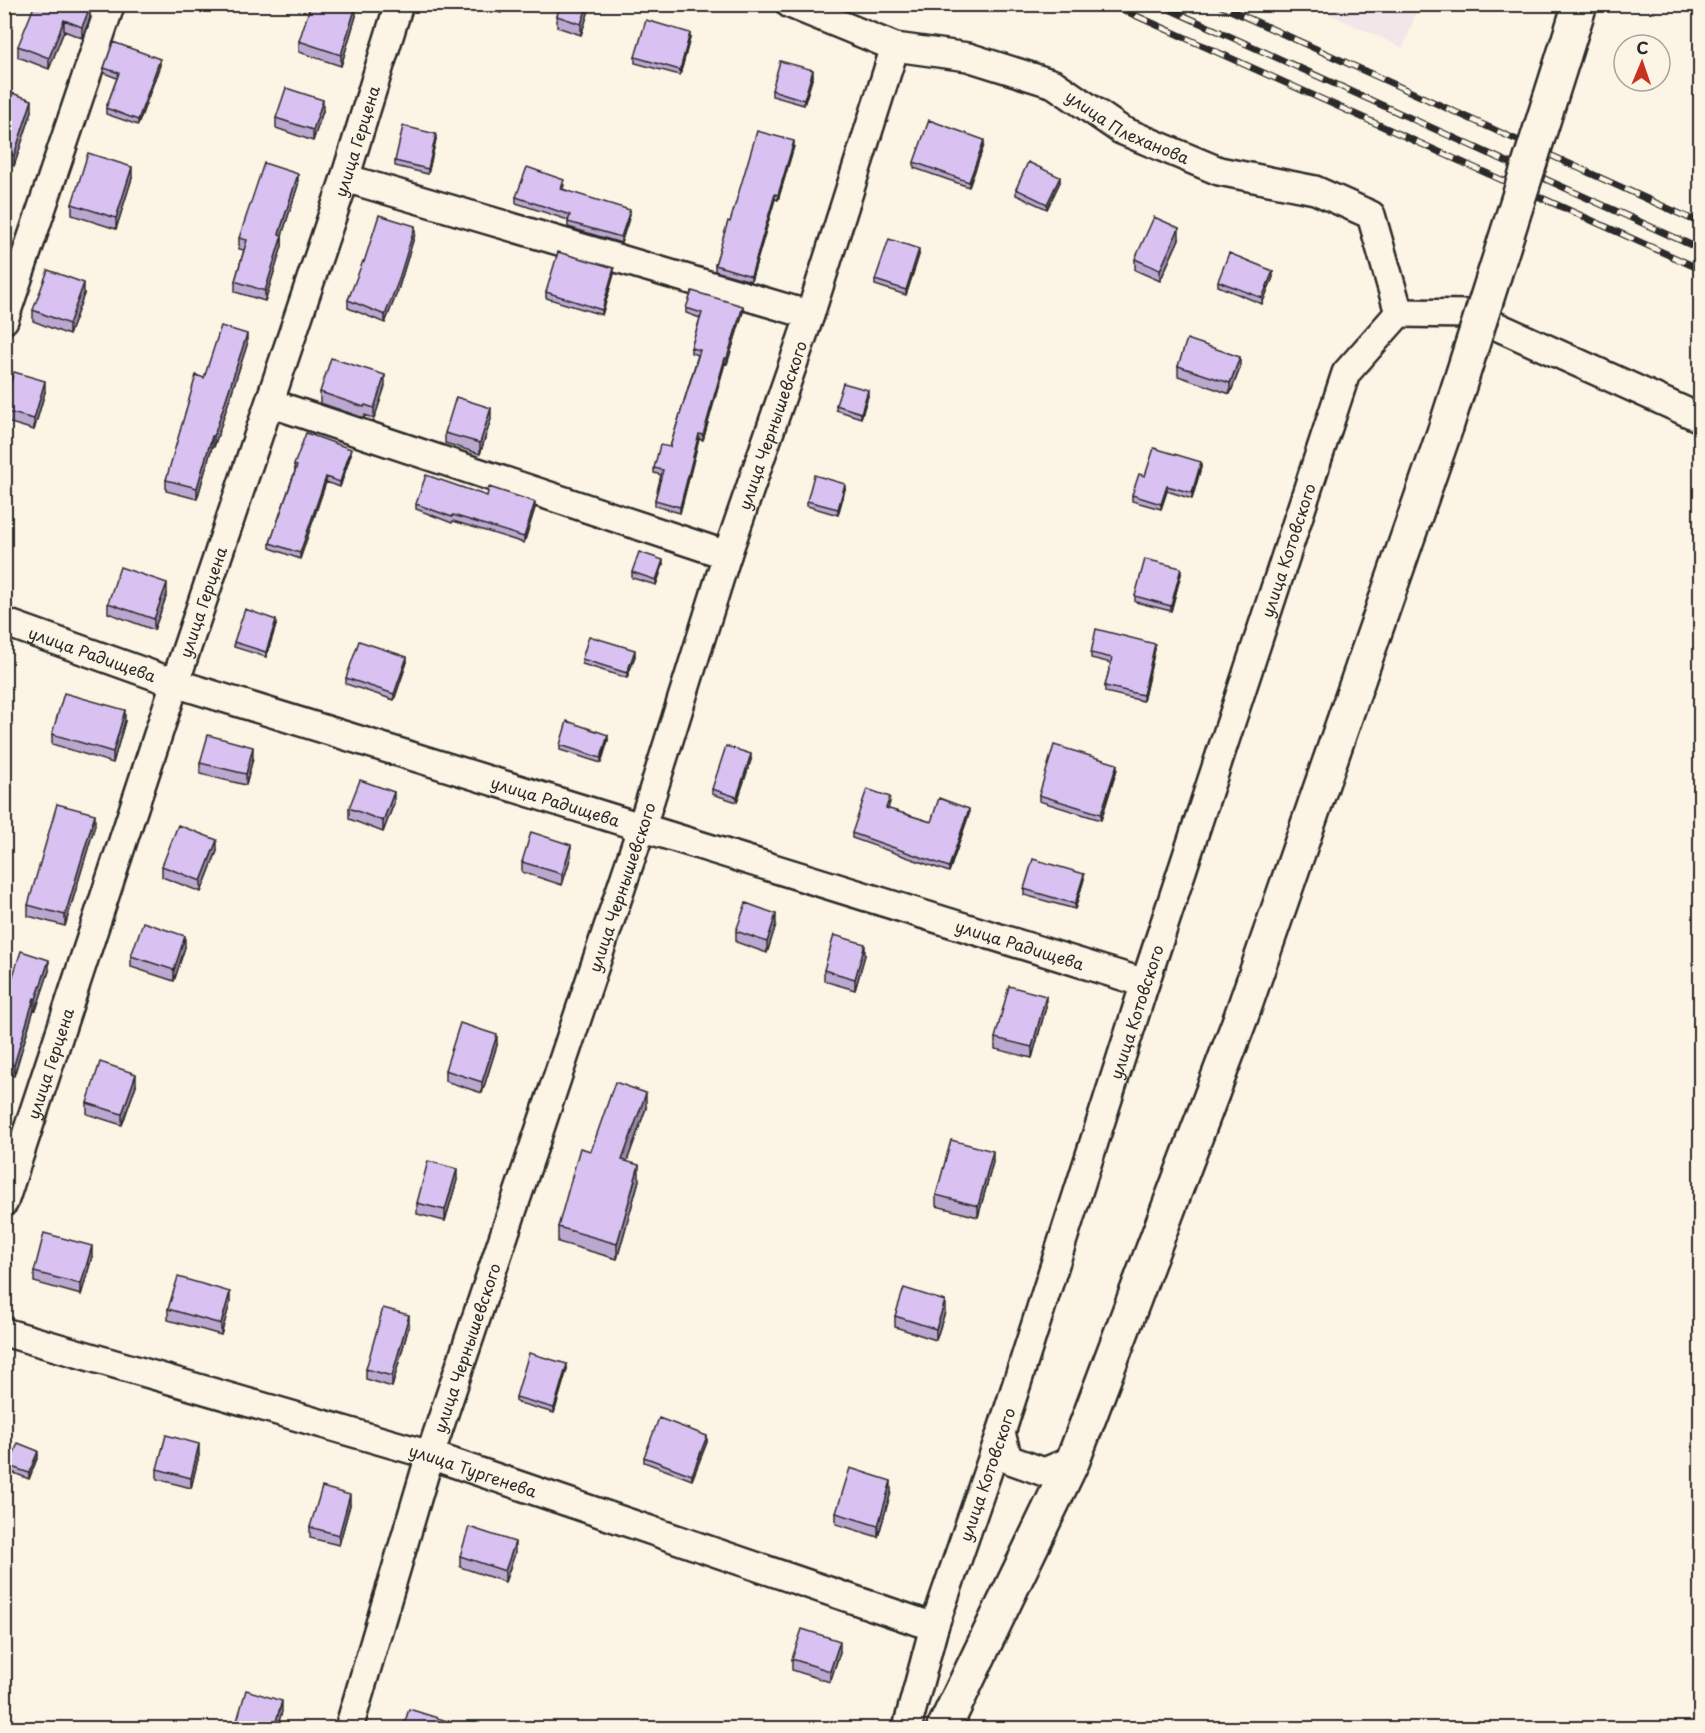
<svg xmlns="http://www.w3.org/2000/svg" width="1705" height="1733" font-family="'Playpen Sans',sans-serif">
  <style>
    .built { fill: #f2e6e9 }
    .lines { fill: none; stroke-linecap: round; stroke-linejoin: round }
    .minor-casing { stroke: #2b2b2b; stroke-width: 32 }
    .major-casing { stroke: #2b2b2b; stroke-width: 38 }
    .minor { stroke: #fcf5e5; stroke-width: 27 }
    .major { stroke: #fcf5e5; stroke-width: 33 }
    .rail-casing { stroke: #2b2b2b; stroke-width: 7 }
    .rail { stroke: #fcf5e5; stroke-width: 4.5; stroke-dasharray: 14; stroke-linecap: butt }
    .major-bridge-casing { stroke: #2b2b2b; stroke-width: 38; stroke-linecap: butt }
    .major-bridge { stroke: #fcf5e5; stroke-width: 33 }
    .wall { fill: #bba7d0; stroke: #2b2b2b; stroke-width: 1.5 }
    .shaded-wall { fill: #9888a9; stroke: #2b2b2b; stroke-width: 1.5 }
    .building { fill: #d9c2f2; stroke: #2b2b2b; stroke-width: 1.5 }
    .labels { text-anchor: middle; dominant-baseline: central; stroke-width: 5; stroke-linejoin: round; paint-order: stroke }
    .street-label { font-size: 16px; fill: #2b2b2b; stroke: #fcf5e5 }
  </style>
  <rect width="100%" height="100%" fill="#fcf5e5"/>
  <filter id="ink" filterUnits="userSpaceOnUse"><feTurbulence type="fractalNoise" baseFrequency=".0167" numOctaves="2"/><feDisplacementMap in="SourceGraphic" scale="12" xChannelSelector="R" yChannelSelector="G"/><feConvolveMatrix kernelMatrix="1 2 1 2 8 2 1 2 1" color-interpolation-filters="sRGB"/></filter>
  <g filter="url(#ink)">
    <path class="built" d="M1309,5H1419L1403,48Z"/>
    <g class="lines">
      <g class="minor-casing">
        <g id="minor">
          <path id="s1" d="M790,4L895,47L968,57L1054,84L1121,130L1219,171L1315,190L1371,215L1399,313"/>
          <path d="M345,178L810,315"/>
          <path d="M1399,313L1470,314L1700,418"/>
          <path d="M4,320L109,9L97,4"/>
          <path d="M270,403L727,555"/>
          <path id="s2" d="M4,622L175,683L1145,983"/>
          <path id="s3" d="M4,1202L175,683L345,178L399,4"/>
          <path id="s4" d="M4,1332L430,1455L934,1627"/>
          <path d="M1001,1433L1008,1459L1044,1472L1073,1460"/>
          <path id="s5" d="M349,1728L430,1455L642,826L727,555L810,315L895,47"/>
          <path id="s6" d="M907,1728L934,1627L1001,1433L1145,983L1346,373L1399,313"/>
        </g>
      </g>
      <g class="major-casing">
        <path id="major" d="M1563,58L1580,4
          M944,1728L1073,1460L1241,1017L1446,427"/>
      </g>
      <use href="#minor" class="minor"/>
      <use href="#major" class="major"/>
      <g class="rail-casing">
        <path id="rail" d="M1110,4L1700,269
          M1158,4L1700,249
          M1217,4L1700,223"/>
      </g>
      <use href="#rail" class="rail"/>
      <g class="major-bridge-casing">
        <path id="major-bridge" d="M1446,427L1563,58"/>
      </g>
      <use href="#major-bridge" class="major-bridge"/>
    </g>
    <path class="wall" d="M475,4H504L501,13Z
      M591,4L581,35L557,27V16Z
      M90,7V18L82,38L64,31L49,69L18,57V46Z
      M356,16L341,66L299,52V41Z
      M690,38L680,75L635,63V57Z
      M160,65L138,125L106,114V108L117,78L104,73V68Z
      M813,76L804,105L772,96V90Z
      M4,105L32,111L14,166L4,162Z
      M323,111L313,141L276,128V118Z
      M436,139L428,174L395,166V161Z
      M984,145L969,187L914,168V162Z
      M794,146L778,200L775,199L751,281L715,271V265L730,222Z
      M132,178L116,229L72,215V204Z
      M1060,182L1047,209L1016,195V189Z
      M298,185L282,235V246L265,301L235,292V281L244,250L239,249V238Z
      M564,185L563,189L630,215L621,243L568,227V220L516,203V197Z
      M415,234L398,290L385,323L348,308V300L364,262Z
      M1179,239L1160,281L1135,270V259Z
      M919,255L906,295L875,285V280Z
      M614,274L602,315L546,298V292Z
      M1273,277L1262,304L1218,286V281Z
      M84,294L69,335L33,321V310Z
      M686,308L743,312L727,364L725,363L703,440L699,439L680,513L655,506V500L661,475L654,473V468L670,447L698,355L691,353V348L700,318L686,313Z
      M247,345L214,447H212L197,499L166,491V480L204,378Z
      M1178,366L1240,368L1230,394L1178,376Z
      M385,386L374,419L365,415L364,418L320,403V392Z
      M45,392L34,430L4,421V411Z
      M868,396L861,418L836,410V405Z
      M491,419L480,454L445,443V433Z
      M351,454L340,487L326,482L300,559L270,548V543L295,471L294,465Z
      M1201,467L1192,499L1167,491L1161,509L1132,501V495L1145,476Z
      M845,489L838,515L807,506V501Z
      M487,496L535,508L524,543L453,521L452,523L416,509V504Z
      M663,565L656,585L632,578V572Z
      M1181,574L1171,611L1135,602V596Z
      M167,594L154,630L108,613V603Z
      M276,625L266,657L234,647V642Z
      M1155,649L1143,701L1105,692V686L1111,663L1091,658V653Z
      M635,656L627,678L582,664V659Z
      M407,662L394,700L346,684V678Z
      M125,721L113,763L52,744V734Z
      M608,740L601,763L560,750V745Z
      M253,758L246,785L200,774V763Z
      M751,760L737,802L712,794V789Z
      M1117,769L1101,820L1039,801V795Z
      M890,802L888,809L931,822L969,814L949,872L852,838V833Z
      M394,803L383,832L349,819V808Z
      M95,825L65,926L28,916V905Z
      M217,851L201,892L162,877V866Z
      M571,856L562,885L522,872V862Z
      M1084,879L1075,909L1024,895V889Z
      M776,924L767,953L736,942V931Z
      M185,947L174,981L131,967V956Z
      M865,955L855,990L824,981V970Z
      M49,971L36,1010L34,1009L14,1076L4,1073V1004Z
      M1046,1007L1032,1058L995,1049V1038Z
      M497,1045L482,1093L445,1081V1070Z
      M136,1085L122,1125L87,1114V1103Z
      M646,1108L627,1161L639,1180L617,1259L558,1242V1227L591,1151Z
      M993,1162L978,1217L936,1206V1195Z
      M457,1180L445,1221L417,1214V1203Z
      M92,1257L81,1295L34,1282V1272Z
      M230,1303L221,1335L168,1320V1309Z
      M945,1312L936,1340L895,1327V1316Z
      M409,1326L392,1387L366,1379V1369Z
      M567,1369L554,1413L516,1402V1397Z
      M707,1442L692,1480L644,1462V1457Z
      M199,1455L191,1488L157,1479V1469Z
      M38,1456L29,1479L9,1471V1466Z
      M891,1492L878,1537L836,1524V1513Z
      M350,1505L339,1545L310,1538V1527Z
      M515,1553L505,1582L460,1567V1556Z
      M840,1652L830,1682L792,1670V1659Z"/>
    <path class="shaded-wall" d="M501,4H504L501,13Z
      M588,4H591L581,35V24Z
      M356,6V16L341,66V55Z
      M90,7V18L82,38V27Z
      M64,20V31L49,69V58Z
      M690,33V38L680,75V70Z
      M160,59V65L138,125V120Z
      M813,70V76L804,105V100Z
      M32,100V111L14,166V155Z
      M323,100V111L313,141V130Z
      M436,134V139L428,174V169Z
      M984,140V145L969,187V182Z
      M794,141V146L778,200V195Z
      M132,167V178L116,229V218Z
      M298,174V185L279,245V234Z
      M1060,177V182L1047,209V204Z
      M775,194V199L751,281V276Z
      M630,210V215L621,243V237Z
      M415,226V234L398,290L385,323V315Z
      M1179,228V239L1160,281V270Z
      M282,235V246L265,301V291Z
      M919,249V255L906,295V290Z
      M614,268V274L602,315V310Z
      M1273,271V277L1262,304V298Z
      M84,283V294L69,335V324Z
      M743,306V312L727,364V358Z
      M247,334V345L214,447V436Z
      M1240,357V368L1230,394V383Z
      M725,358V363L703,440V435Z
      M385,375V386L374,419V408Z
      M45,381V392L34,430V419Z
      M868,390V396L861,418V413Z
      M491,408V419L480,454V443Z
      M699,434V439L680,513V507Z
      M212,436V447L197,499V488Z
      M351,449V454L340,487V482Z
      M1201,462V467L1192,499V493Z
      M326,477V482L300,559V553Z
      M845,484V489L838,515V509Z
      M1167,486V491L1161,509V504Z
      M535,502V508L524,543V537Z
      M663,560V565L656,585V580Z
      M1181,568V574L1171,611V606Z
      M167,583V594L154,630V619Z
      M276,620V625L266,657V652Z
      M1155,644V649L1143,701V695Z
      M635,650V656L627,678V673Z
      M407,657V662L394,700V694Z
      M125,710V721L113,763V752Z
      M608,735V740L601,763V758Z
      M253,747V758L246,785V774Z
      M751,754V760L737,802V797Z
      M1117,764V769L1101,820V814Z
      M394,792V803L383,832V821Z
      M969,809V814L949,872V867Z
      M95,814V825L65,926V915Z
      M217,840V851L201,892V881Z
      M571,845V856L562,885V874Z
      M1084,874V879L1075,909V904Z
      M776,914V924L767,953V942Z
      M185,936V947L174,981V970Z
      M865,944V955L855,990V979Z
      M49,960V971L36,1010V999Z
      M1046,996V1007L1032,1058V1047Z
      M34,998V1009L14,1076V1065Z
      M497,1035V1045L482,1093V1082Z
      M136,1074V1085L122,1125V1114Z
      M646,1093V1108L622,1175V1160Z
      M993,1151V1162L978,1217V1206Z
      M639,1165V1180L617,1259V1244Z
      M457,1169V1180L445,1221V1210Z
      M92,1246V1257L81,1295V1284Z
      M230,1292V1303L221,1335V1324Z
      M945,1301V1312L936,1340V1329Z
      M409,1315V1326L392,1387V1376Z
      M567,1364V1369L554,1413V1408Z
      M707,1436V1442L692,1480V1475Z
      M199,1444V1455L191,1488V1478Z
      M38,1451V1456L29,1479V1473Z
      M891,1481V1492L878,1537V1526Z
      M350,1495V1505L339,1545V1535Z
      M515,1542V1553L505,1582V1571Z
      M840,1641V1652L830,1682V1671Z
      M282,1701V1712L277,1728H274Z"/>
    <path class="building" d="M35,4H85L90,7L82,27L64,20L49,58L18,46Z
      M311,4H353L356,6L341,55L299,41Z
      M560,4H588L581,24L557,16Z
      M646,20L690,33L680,70L635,57Z
      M113,42L160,59L138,120L106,108L119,73L104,68Z
      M780,61L813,70L804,100L772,90Z
      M286,88L323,100L313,130L276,118Z
      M9,92L32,100L14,155L4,152V105Z
      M929,120L984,140L969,182L914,162Z
      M403,126L436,134L428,169L395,161Z
      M757,131L794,141L778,195L775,194L751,276L715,265L728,221L730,222Z
      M88,153L132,167L116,218L72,204Z
      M1028,162L1060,177L1047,204L1016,189Z
      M264,163L298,174L279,234L282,235L265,291L235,281L247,240L239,238Z
      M527,167L564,180L561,189L630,210L621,237L568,222L570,215L516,197Z
      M379,215L415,226L398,282L385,315L348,300L363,261L364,262Z
      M1154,217L1179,228L1160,270L1135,259Z
      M889,239L919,249L906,290L875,280Z
      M558,252L614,268L602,310L546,292Z
      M1229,253L1273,271L1262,298L1218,281Z
      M48,270L84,283L69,324L33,310Z
      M692,291L743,306L727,358H725L703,435L699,434L680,507L655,500L663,470L654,468L660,445L670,447L700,350L691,348L702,313L686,308Z
      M221,326L247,334L214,436H212L197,488L166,480L196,375L204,378Z
      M1187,339L1240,357L1230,383L1178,366Z
      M331,358L385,375L374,408L365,405L364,407L320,392Z
      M14,372L45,381L34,419L4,411V402Z
      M843,383L868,390L861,413L836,405Z
      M456,397L491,408L480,443L445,433Z
      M306,433L351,449L340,482L326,477L300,553L270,543L297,466L294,465Z
      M1154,448L1201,462L1192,493L1167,486L1161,504L1132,495L1139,474L1145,476Z
      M426,475L487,496L489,487L535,502L524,537L453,515L452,517L416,504Z
      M814,475L845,484L838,509L807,501Z
      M639,552L663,560L656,580L632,572Z
      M1145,559L1181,568L1171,606L1135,596Z
      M120,567L167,583L154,619L108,603Z
      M245,609L276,620L266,652L234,642Z
      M1096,629L1155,644L1143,695L1105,686L1112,658L1091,653Z
      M589,636L635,650L627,673L582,659Z
      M359,641L407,657L394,694L346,678Z
      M64,693L125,710L113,752L52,734Z
      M567,721L608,735L601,758L560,745Z
      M208,735L253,747L246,774L200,763Z
      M1054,745L1117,764L1101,814L1039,795Z
      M726,746L751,754L737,797L712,789Z
      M360,780L394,792L383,821L349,808Z
      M867,789L890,797L886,808L931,822L939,798L969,809L949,867L852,833Z
      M57,804L95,814L65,915L28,905Z
      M178,825L217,840L201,881L162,866Z
      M531,832L571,845L562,874L522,862Z
      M1033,859L1084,874L1075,904L1024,889Z
      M746,903L776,914L767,942L736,931Z
      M143,922L185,936L174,970L131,956Z
      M834,935L865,944L855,979L824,970Z
      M21,951L49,960L36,999L34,998L14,1065L4,1062V1004Z
      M1009,986L1046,996L1032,1047L995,1038Z
      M460,1023L497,1035L482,1082L445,1070Z
      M100,1062L136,1074L122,1114L87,1103Z
      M615,1082L646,1093L622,1160L639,1165L617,1244L558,1227L580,1148L591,1151Z
      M951,1140L993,1151L978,1206L936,1195Z
      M428,1161L457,1169L445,1210L417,1203Z
      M44,1233L92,1246L81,1284L34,1272Z
      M178,1277L230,1292L221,1324L168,1309Z
      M904,1288L945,1301L936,1329L895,1316Z
      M383,1308L409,1315L392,1376L366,1369Z
      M529,1353L567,1364L554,1408L516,1397Z
      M659,1418L707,1436L692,1475L644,1457Z
      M166,1435L199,1444L191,1478L157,1469Z
      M18,1443L38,1451L29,1473L9,1466Z
      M850,1468L891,1481L878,1526L836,1513Z
      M322,1487L350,1495L339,1535L310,1527Z
      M469,1527L515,1542L505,1571L460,1556Z
      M802,1629L840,1641L830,1671L792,1659Z
      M246,1690L282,1701L274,1728H235Z
      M409,1709L460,1725L459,1728H403Z"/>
  </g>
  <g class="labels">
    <g class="street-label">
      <text stroke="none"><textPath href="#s1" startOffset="363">улица Плеханова</textPath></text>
      <text stroke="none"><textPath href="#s3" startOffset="1118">улица Герцена</textPath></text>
      <text stroke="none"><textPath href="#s5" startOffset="1370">улица Чернышевского</textPath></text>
      <text stroke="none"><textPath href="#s6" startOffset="1238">улица Котовского</textPath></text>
      <text stroke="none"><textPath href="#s3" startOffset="632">улица Герцена</textPath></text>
      <text stroke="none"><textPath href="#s2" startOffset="94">улица Радищева</textPath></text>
      <text stroke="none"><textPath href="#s2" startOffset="580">улица Радищева</textPath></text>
      <text stroke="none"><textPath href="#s5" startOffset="884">улица Чернышевского</textPath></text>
      <text stroke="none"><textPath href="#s2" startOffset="1066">улица Радищева</textPath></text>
      <text stroke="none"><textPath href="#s6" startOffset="752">улица Котовского</textPath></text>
      <text stroke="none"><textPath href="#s3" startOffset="146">улица Герцена</textPath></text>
      <text stroke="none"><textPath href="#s5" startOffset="398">улица Чернышевского</textPath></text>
      <text stroke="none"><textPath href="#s4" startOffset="489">улица Тургенева</textPath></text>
      <text stroke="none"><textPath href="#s6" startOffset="266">улица Котовского</textPath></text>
    </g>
  </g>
  <rect width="1705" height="1733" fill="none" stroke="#fcf5e5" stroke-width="24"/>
  <rect x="12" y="12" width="1681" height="1709" fill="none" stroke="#2b2b2b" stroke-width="2" filter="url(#ink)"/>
  <g transform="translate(1642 63) rotate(2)"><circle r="28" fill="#fcf5e5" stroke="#a8a49b" stroke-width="1.5"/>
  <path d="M0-4.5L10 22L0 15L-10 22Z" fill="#c8321e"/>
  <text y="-9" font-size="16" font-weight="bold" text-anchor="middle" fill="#2b2b2b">С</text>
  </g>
</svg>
